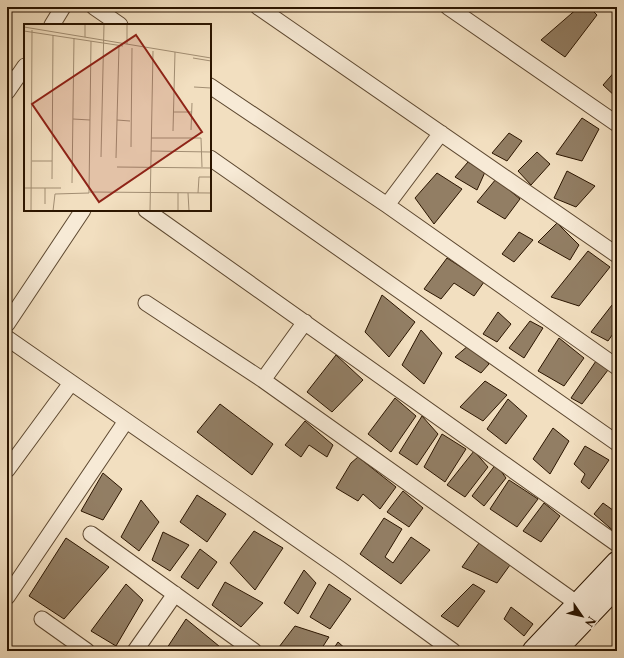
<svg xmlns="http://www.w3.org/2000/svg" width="624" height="658" font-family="'Libre Caslon Text',serif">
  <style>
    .building { fill: #927e64; stroke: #2b1500 }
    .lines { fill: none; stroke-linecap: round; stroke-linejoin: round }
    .lane-casing { stroke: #5d4830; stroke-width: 9 }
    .street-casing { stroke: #5d4830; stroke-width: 17 }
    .secondary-casing { stroke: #2b1500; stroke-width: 23 }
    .lane { stroke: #f7ead6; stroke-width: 7 }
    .street { stroke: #f7ead6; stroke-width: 15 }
    .secondary { stroke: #f7ead6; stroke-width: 21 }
    .inset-road { fill: none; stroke: #a28e73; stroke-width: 1 }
    .view { fill: #8f2418; fill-opacity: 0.15; stroke: #8f2418; stroke-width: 2 }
    .inset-edge { fill: none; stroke: #2b1500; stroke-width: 2 }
  </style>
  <rect width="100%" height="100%" fill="#f2dfc0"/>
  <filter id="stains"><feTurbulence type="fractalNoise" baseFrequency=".005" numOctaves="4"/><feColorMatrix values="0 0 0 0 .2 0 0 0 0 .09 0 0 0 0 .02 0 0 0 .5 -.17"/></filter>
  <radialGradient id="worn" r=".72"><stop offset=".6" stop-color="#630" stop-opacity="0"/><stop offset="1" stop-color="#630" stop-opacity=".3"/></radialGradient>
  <path class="building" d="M579,7H589L597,15L565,57L541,40Z
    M617,69V98L603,85Z
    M582,118L599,129L582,161L556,154Z
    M509,133L522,141L507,161L492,153Z
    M537,152L550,164L531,185L518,171Z
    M468,162L485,172L477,190L455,177Z
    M567,171L595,186L576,207L554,198Z
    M437,173L462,189L434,224L415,198Z
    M496,179L520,199L505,219L477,202Z
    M557,223L579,245L570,260L538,242Z
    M519,232L533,240L514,262L502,254Z
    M588,251L610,267L579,306L551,297Z
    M447,258L484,282L474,296L454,283L441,299L424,289Z
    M382,295L415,322L389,357L365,332Z
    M612,305L617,309V328L608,341L591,332Z
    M498,312L511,324L497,342L483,334Z
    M530,321L543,328L524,358L509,348Z
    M421,330L442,353L424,384L402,365Z
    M559,338L584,358L564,386L538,371Z
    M469,345L489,364L481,373L455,357Z
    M336,355L363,380L332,412L307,392Z
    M598,358L608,370L582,404L571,398Z
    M485,381L507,395L483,421L460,407Z
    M395,398L416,416L391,452L368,434Z
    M508,399L527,416L506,444L487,429Z
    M220,404L273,444L252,475L197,432Z
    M422,416L438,434L417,465L399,453Z
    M305,421L333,445L327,457L309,445L301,457L285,445Z
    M553,428L569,441L550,474L533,459Z
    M442,434L466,449L445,482L424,467Z
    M585,446L609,460L589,489L581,482L585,474L574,464Z
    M474,451L488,467L465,497L447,485Z
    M358,457L396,487L380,509L363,494L358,501L336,488L351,463Z
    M496,464L506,478L484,506L472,496Z
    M103,473L122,489L103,520L81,511Z
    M509,480L538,499L517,527L490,509Z
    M403,491L423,508L409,527L387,512Z
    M197,495L226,514L207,542L180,522Z
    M141,500L159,522L139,551L121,537Z
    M544,503L560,516L541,542L523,531Z
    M603,503L617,513V534L594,514Z
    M384,518L402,529L385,557L393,563L411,537L430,550L401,584L360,554Z
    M254,531L283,548L255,590L230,563Z
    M163,532L189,545L170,571L152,560Z
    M66,538L109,567L64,619L29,596Z
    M479,543L510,565L497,583L462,567Z
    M200,549L217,562L198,589L181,577Z
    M304,570L316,583L298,614L284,603Z
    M225,582L263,603L241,627L212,605Z
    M126,584L143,600L116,646L91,631Z
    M329,584L351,599L330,629L310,617Z
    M473,584L485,591L458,627L441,616Z
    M511,607L533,624L524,636L504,619Z
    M186,619L225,651H165Z
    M295,626L329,637L320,651H286L279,647Z
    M338,642L348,651H332Z"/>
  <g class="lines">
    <g class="lane-casing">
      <path id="lane" d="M7,71L17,78"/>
    </g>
    <g class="street-casing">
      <path id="street" d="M94,7L120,25
        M258,7L617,255
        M448,7L617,124
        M52,25L63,7
        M210,86L387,205L617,367
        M7,92L25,66
        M210,158L617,443
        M387,205L441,133
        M146,210L617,544
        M146,303L263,380L578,604
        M7,324L83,210
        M7,338L340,569L453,651
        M263,380L305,322
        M7,470L71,383
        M91,534L254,651
        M7,597L126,421
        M42,619L87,651
        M135,651L175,594"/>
    </g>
    <g class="secondary-casing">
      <path id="secondary" d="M533,651L617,562
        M555,651L617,586"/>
    </g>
    <use href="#lane" class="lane"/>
    <use href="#street" class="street"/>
    <use href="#secondary" class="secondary"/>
  </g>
  <g transform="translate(24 24)">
    <rect width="187" height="187" fill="#f2dfc0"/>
    <path class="inset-road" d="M61,0V13M103,0V20M0,3L187,34M0,7L99,22M169,34L187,37M170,63L187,64M149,88H168M49,95L66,96M93,96L106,97M167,106L168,79M149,107L151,28M127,114H177L178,143M107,123L108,24M127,127L187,128M77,133L80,0M92,134L95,21M8,137H28M93,143L187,144M28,155L29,11M48,159L50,14M0,164H37M66,168L187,169M164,169L165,187M174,169L175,153H187M21,180V164M7,187L8,6M29,187L31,170L65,169L67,17M126,187L129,27M154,187V169"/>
    <path class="view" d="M112,11L178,108L75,178L8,80Z"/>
    <rect width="187" height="187" class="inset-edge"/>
  </g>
  <rect width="624" height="658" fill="none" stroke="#f2dfc0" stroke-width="24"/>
  <rect x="8" y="8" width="608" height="642" fill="none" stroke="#2b1500" stroke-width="2"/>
  <rect x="12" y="12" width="600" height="634" fill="none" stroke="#2b1500"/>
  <g transform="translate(582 616) rotate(124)" stroke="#f7ead6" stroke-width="3" paint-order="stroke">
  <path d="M0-3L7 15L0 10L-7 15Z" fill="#2b1500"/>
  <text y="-6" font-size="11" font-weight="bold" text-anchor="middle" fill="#2b1500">N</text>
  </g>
  <rect width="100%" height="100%" filter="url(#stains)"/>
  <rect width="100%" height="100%" fill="url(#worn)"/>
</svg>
